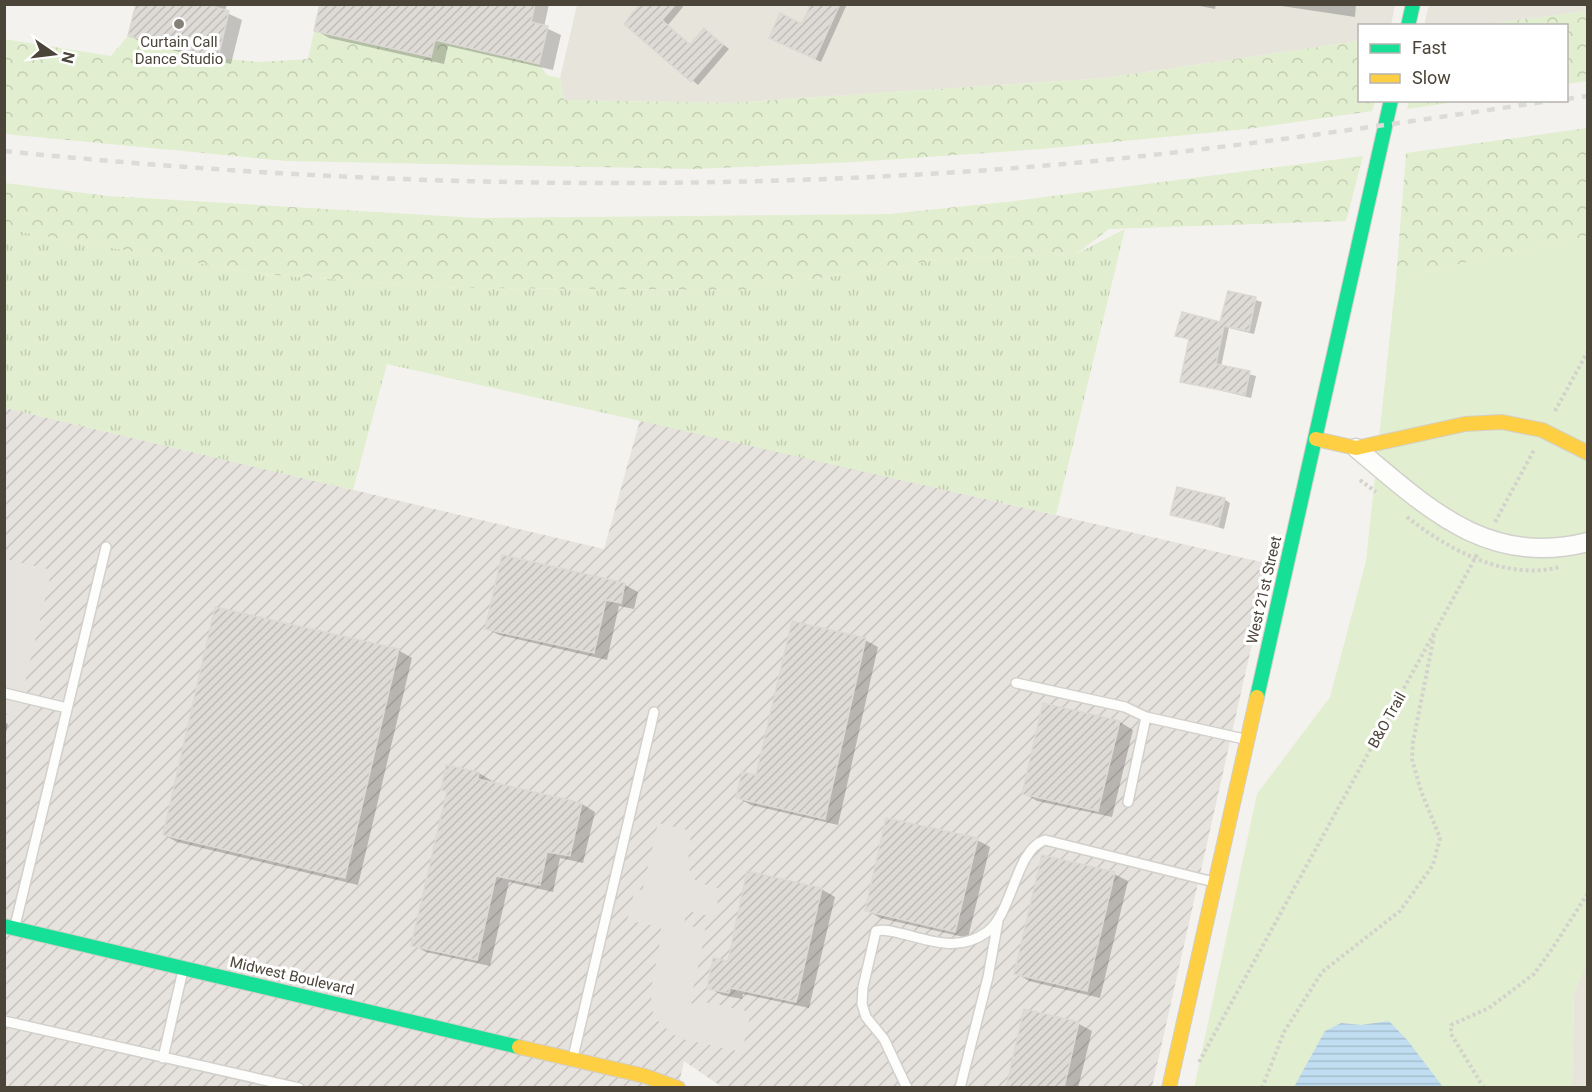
<svg xmlns="http://www.w3.org/2000/svg" width="1592" height="1092" font-family="Roboto,sans-serif">
  <style>
    .residential { fill: #e7e4dc }
    .industrial { fill: url(#industrial-furrows) }
    .grass { fill: url(#grass-tufts) }
    .forest { fill: url(#forest-crowns) }
    .park { fill: #e1eecf }
    .parking { fill: #e6e3df }
    .water { fill: url(#water-rules) }
    .shadow { fill: #0003 }
    .building { fill: url(#building-hatch); stroke: #dcd9d4; stroke-width: 1.5 }
    .lines { fill: none; stroke-linecap: round; stroke-linejoin: round }
    .lane-casing { stroke: #d2d0cb; stroke-width: 12 }
    .street-casing { stroke: #d2d0cb; stroke-width: 21 }
    .fast-casing { stroke: #d3cfc5; stroke-width: 16 }
    .slow-casing { stroke: #d3cfc5; stroke-width: 16 }
    .path { stroke: #d3d2cc; stroke-width: 4; stroke-dasharray: 3 3; stroke-linecap: butt }
    .lane { stroke: #fdfdfc; stroke-width: 9 }
    .street { stroke: #fdfdfc; stroke-width: 18 }
    .fast { stroke: #16e098; stroke-width: 14 }
    .slow { stroke: #ffcf43; stroke-width: 14 }
    .rail { stroke: #dbdbda; stroke-width: 4.5; stroke-dasharray: 8 8; stroke-linecap: butt }
    .poi-dot { fill: #868178; stroke: #fff; stroke-width: 2 }
    .labels { text-anchor: middle; dominant-baseline: central; stroke-width: 6; stroke-linejoin: round; paint-order: stroke }
    .poi-label { font-size: 15px; fill: #4b4439; stroke: #fff }
    .street-label { font-size: 15px; fill: #4b4439; stroke: #fff }
  </style>
  <defs>
    <pattern id="industrial-furrows" width="10" height="10" patternUnits="userSpaceOnUse" patternTransform="scale(1.5)"><rect width="10" height="10" fill="#e6e2de"/><path d="M-1 1l2-2M0 10L10 0M9 11l2-2" fill="none" stroke="#c7c3bf"/></pattern>
    <pattern id="grass-tufts" width="24" height="20" patternUnits="userSpaceOnUse" patternTransform="scale(1.5)"><rect width="24" height="20" fill="#e1eecf"/><path d="M3 7l-1-3M5 7V3M7 7l1-3M15 17l-1-3M17 17v-4M19 17l1-3" fill="none" stroke="#c3cdb2"/></pattern>
    <pattern id="forest-crowns" width="20" height="18" patternUnits="userSpaceOnUse" patternTransform="scale(1.5)"><rect width="20" height="18" fill="#e1eecf"/><path d="M2 6a3 3 0 1 1 6 0M12 15a3 3 0 1 1 6 0" fill="none" stroke="#c3cdb2"/></pattern>
    <pattern id="water-rules" width="6" height="5" patternUnits="userSpaceOnUse" patternTransform="scale(1.5)"><rect width="6" height="5" fill="#c0ddf1"/><path d="M0 2.5h6" fill="none" stroke="#a6bfcf"/></pattern>
    <pattern id="building-hatch" width="6" height="6" patternUnits="userSpaceOnUse" patternTransform="scale(1.5)"><rect width="6" height="6" fill="#dedbd6"/><path d="M-1 1l2-2M0 6l6-6M5 7l2-2" fill="none" stroke="#c0bdb8"/></pattern>
  </defs>
  <rect width="100%" height="100%" fill="#f4f2ee"/>
  <path class="residential" d="M577,5H1395L1391,25L1360,26L1359,41L1105,78L729,103L564,100L560,78Z
    M1429,5H1587V11L1481,25L1424,26Z
    M1587,962V1087L1572,1088L1574,993Z"/>
  <path class="industrial" d="M5,408L604,549L640,420L1270,564L1152,1087H722L684,1061L678,1088H5Z"/>
  <path class="grass" d="M5,229L260,274L459,288L742,290L944,259L1076,254L1125,229L1056,515L387,364L353,490L5,408Z"/>
  <path class="forest" d="M1587,11V81L1567,84L1566,26L1481,25Z
    M314,31L431,57L435,40L539,64L547,75L560,78L564,100L729,103L1105,78L1359,41L1360,100L1375,101L1372,111L1247,129L1042,149L855,162L695,169L286,161L5,134L4,39L111,56L128,36L218,58L259,62L308,59Z
    M1409,101V100L1462,101L1407,109Z
    M1587,128V236L1396,278L1406,153Z
    M1363,156L1346,221L1109,229L1076,254L944,259L742,290L459,288L260,274L5,229V183L108,196L478,218L889,214L1015,201Z"/>
  <path class="park" d="M1587,236L1588,962L1574,993L1572,1087L1194,1088L1257,794L1330,697L1366,561L1396,278Z"/>
  <path class="parking" d="M5,559L52,570L17,716L5,713Z
    M658,823L692,831L688,851L690,874L697,882L720,889L715,917L687,911L684,924L706,930L690,1003L695,1004L696,1000L751,1012L742,1052L686,1040L672,1034L654,1017L651,1005L652,984L662,931L660,927L646,924L635,922L626,925L635,889L642,890L643,888Z"/>
  <path class="water" d="M1389,1021L1408,1041L1443,1087H1294L1325,1031L1341,1023L1361,1025Z"/>
  <path class="shadow" d="M138,4H227L225,12L242,20L231,64L142,43L129,35Z
    M321,4H549L544,27L561,35L553,70L448,46L444,64L329,38L316,30Z
    M642,4H681L683,7L668,25L691,45L705,30L729,49L698,85L626,24Z
    M813,4H847L821,62L777,41L803,26Z
    M1190,4H1216L1215,9Z
    M1268,4H1356L1355,17Z
    M1229,292L1262,302L1254,334L1229,328L1221,367L1256,376L1251,398L1182,381L1190,340L1177,335L1221,324Z
    M1224,499L1230,503L1224,529L1172,514Z
    M625,585L638,592L634,609L619,606L607,660L499,635L486,628Z
    M865,640L878,647L838,825L751,805L738,798Z
    M398,650L412,658L358,885L177,842L164,835Z
    M4,722L8,724L4,741Z
    M1120,722L1133,730L1112,817L1037,801L1024,793Z
    M479,773L492,781L491,784L582,804L595,812L583,863L560,858L553,892L509,882L490,966L426,952L413,945L448,792L443,789Z
    M977,840L990,847L968,938L880,918L867,910Z
    M1114,874L1128,881L1100,998L1029,981L1016,973Z
    M821,889L835,897L809,1008L743,994L742,999L722,995L709,988L729,963Z
    M1025,1011L1079,1024L1092,1031L1078,1088H1007Z"/>
  <path class="building" d="M136,4H204L229,11L218,58L128,36Z
    M320,4H535L531,22L548,26L539,64L435,40L431,57L314,31Z
    M640,4H676L662,20L690,45L704,28L723,45L691,82L624,24Z
    M811,4H840L815,59L769,38L780,13L802,24Z
    M1228,291L1256,297L1249,331L1224,326L1216,364L1250,371L1245,395L1180,382L1189,339L1175,336L1182,312L1220,322Z
    M1177,487L1225,498L1218,526L1170,515Z
    M502,555L625,583L621,603L606,600L594,653L485,629Z
    M215,607L399,649L345,878L163,835Z
    M792,621L866,638L825,819L736,798L742,772L756,775Z
    M1043,703L1120,721L1098,811L1022,794Z
    M446,765L479,772L478,779L582,803L570,856L547,852L540,885L496,876L477,960L411,946L447,791L441,790Z
    M886,818L978,838L955,932L865,911Z
    M1042,855L1115,872L1087,991L1014,974Z
    M747,871L822,888L796,1002L730,988L729,993L707,989L713,958L728,961Z
    M1024,1009L1079,1022L1064,1088H1006Z"/>
  <g class="lines">
    <g class="lane-casing">
      <path id="lane" d="M1016,683L1125,707L1146,717
        M4,693L67,708
        M1128,802L1146,717L1244,739
        M15,926L106,547
        M4,1021L299,1088
        M573,1057L654,712
        M163,1058L183,970
        M907,1088L884,1039L866,1017L862,1004L863,987L876,931C883,929 891,931 899,933C930,940 958,953 987,932C1013,913 1015,850 1045,840L1214,882
        M960,1088L988,977L998,921"/>
    </g>
    <g class="street-casing">
      <path id="street" d="M1356,448C1427,507 1487,568 1588,542"/>
    </g>
    <g class="fast-casing">
      <path id="fast" d="M1408,26L1413,4
        M1257,697L1391,100
        M4,926L519,1047"/>
    </g>
    <g class="slow-casing">
      <path id="slow" d="M1316,439L1356,448L1465,424L1502,422L1542,430L1588,453
        M519,1047L645,1076L678,1088
        M1169,1088L1257,697"/>
    </g>
    <path class="path" d="M1555,411L1588,351
      M1360,480L1376,492
      M1407,517C1449,550 1505,581 1560,567
      M1495,522L1534,450
      M1199,1062L1478,553
      M1262,1088L1284,1032L1322,972L1400,911L1433,865L1440,838L1421,791L1412,759L1413,742L1434,636
      M1484,1088L1451,1034V1025L1489,1008L1534,974L1552,949L1588,893"/>
    <use href="#lane" class="lane"/>
    <use href="#street" class="street"/>
    <use href="#fast" class="fast"/>
    <use href="#slow" class="slow"/>
    <path class="rail" d="M1566,99L1588,96
      M4,151C328,184 649,193 974,171C1170,158 1364,128 1557,100"/>
  </g>
  <circle class="poi-dot" cx="179" cy="24" r="6"/>
  <g class="labels">
    <g class="poi-label">
      <text x="179" y="42">Curtain Call<tspan x="179" dy="17">Dance Studio</tspan></text>
    </g>
    <g class="street-label">
      <text transform="translate(1264 590) rotate(-77)">West 21st Street</text>
      <text transform="translate(1387 720) rotate(-61)">B&amp;O Trail</text>
      <text transform="translate(292 976) rotate(13)">Midwest Boulevard</text>
    </g>
  </g>
  <rect width="1592" height="1092" fill="none" stroke="#4b4439" stroke-width="12"/>
  <rect x="1358" y="24" width="210" height="78" fill="#ffffff" stroke="#b7b4b0" stroke-width="1.5"/>
  <rect x="1370" y="44" width="30" height="9" fill="#16e098" stroke="#b7b4b0" stroke-width="1.5"/>
  <text x="1412" y="54" font-size="18" fill="#4b4439">Fast</text>
  <rect x="1370" y="74" width="30" height="9" fill="#ffcf43" stroke="#b7b4b0" stroke-width="1.5"/>
  <text x="1412" y="84" font-size="18" fill="#4b4439">Slow</text>
  <g transform="translate(54 54) rotate(104)" stroke="#ffffff" stroke-width="4.5" paint-order="stroke">
  <path d="M0-4.5L10 22L0 15L-10 22Z" fill="#4b4439"/>
  <text y="-9" font-size="16" font-weight="bold" text-anchor="middle" fill="#4b4439">N</text>
  </g>
</svg>
